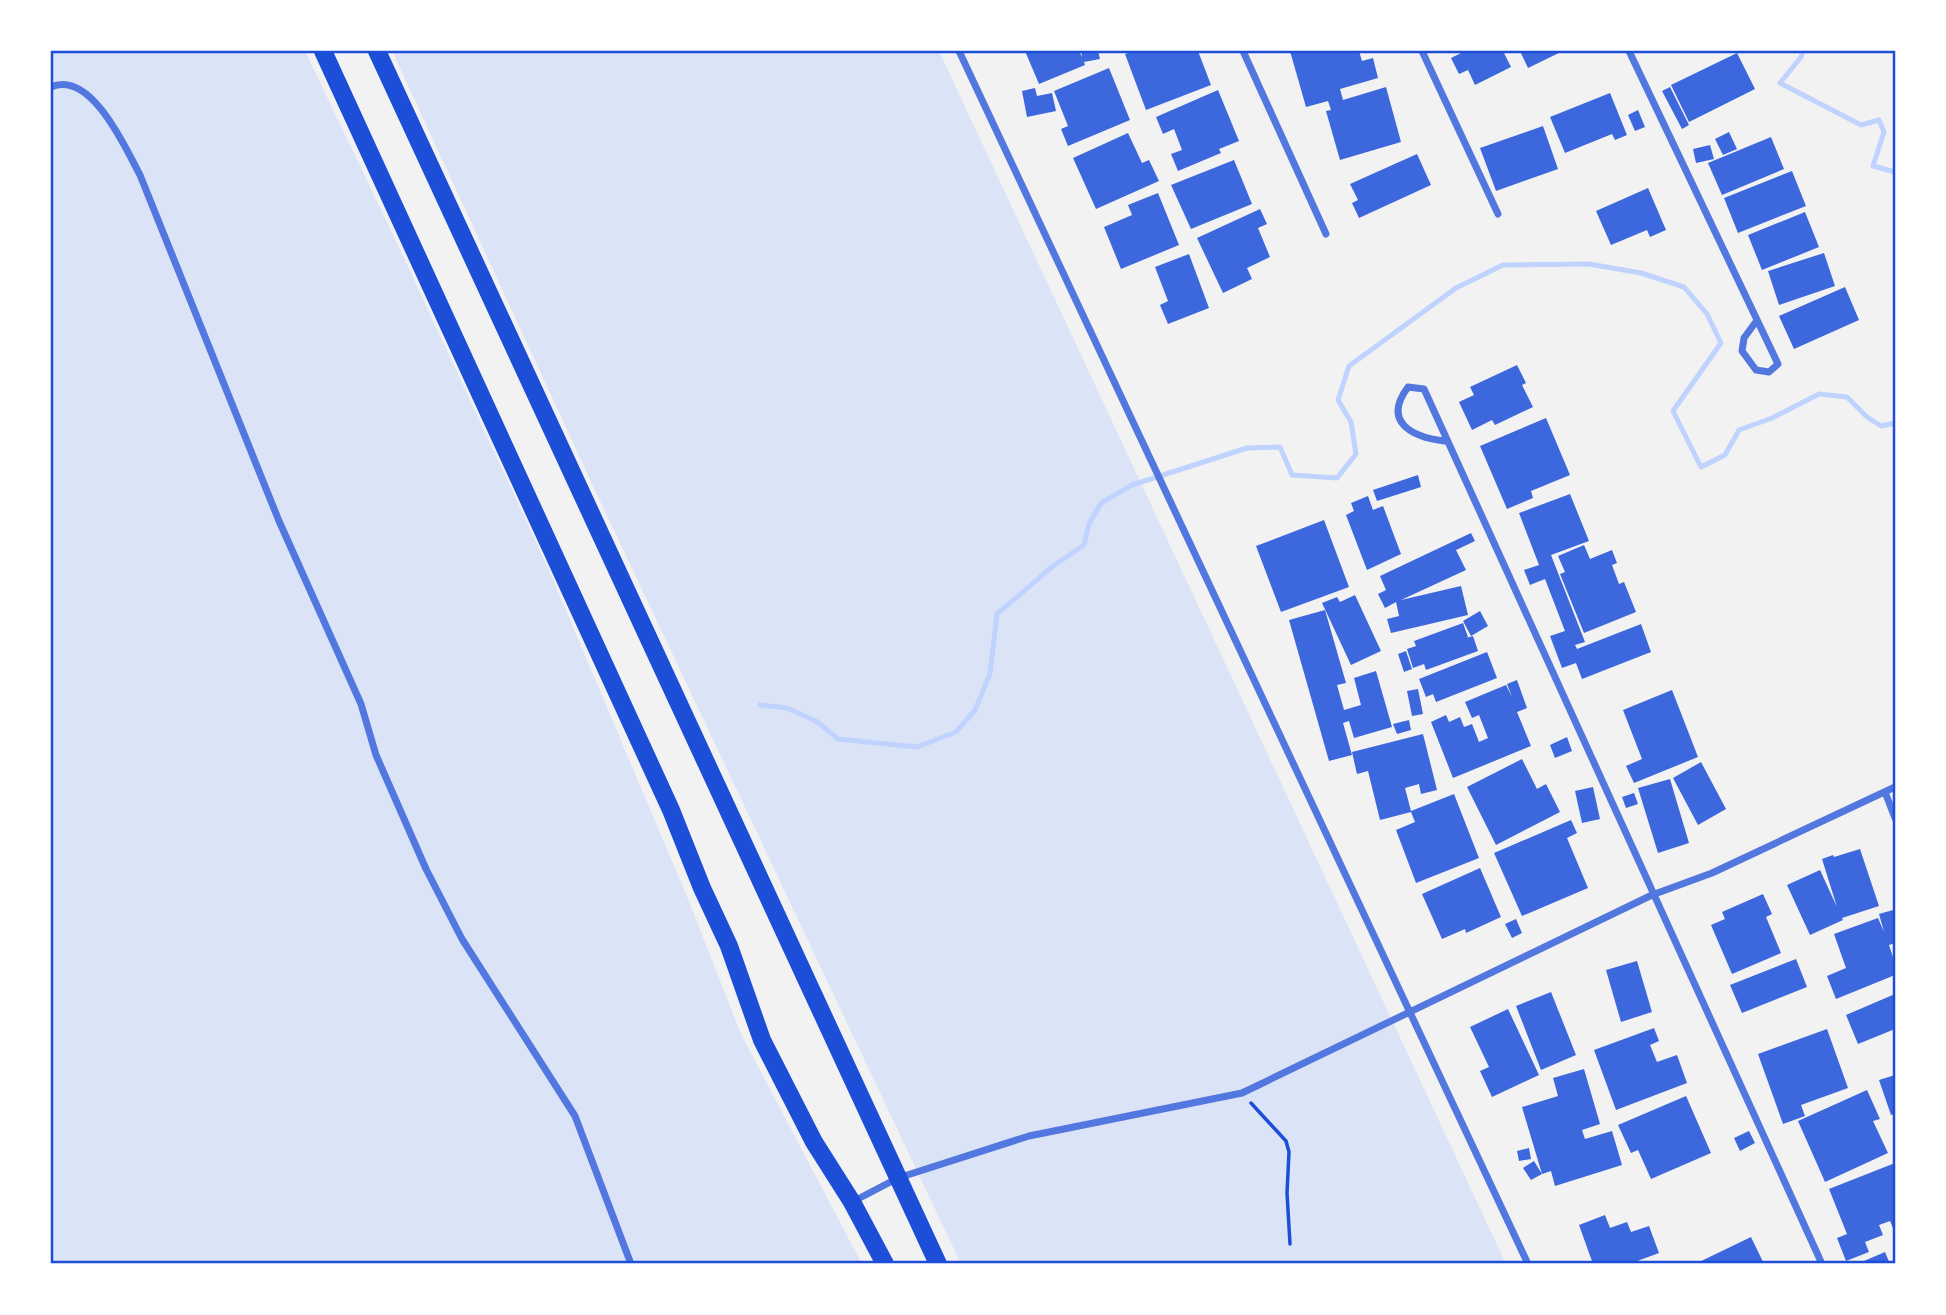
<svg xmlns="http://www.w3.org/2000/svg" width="1946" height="1315" font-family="Figtree,sans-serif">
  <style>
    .green { fill: #dbe4f7 }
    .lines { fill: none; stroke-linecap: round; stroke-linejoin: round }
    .stream { stroke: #bfd3fe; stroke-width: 5 }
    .building { fill: #3d67dc }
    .path { stroke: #1d4ed8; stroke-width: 3.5 }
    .minor { stroke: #5277de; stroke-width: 7 }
    .primary { stroke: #1d4ed8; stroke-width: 18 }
    .neatline { fill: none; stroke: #1d4ed8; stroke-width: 2.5 }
  </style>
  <rect width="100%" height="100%" fill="#f2f2f2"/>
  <path class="green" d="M51,51H305L397,243L549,570L688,899L741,1034L862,1264H51Z
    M392,51H939L1506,1264H961L593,486Z"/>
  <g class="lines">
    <path class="stream" d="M1803,51L1801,57L1780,83L1861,125L1879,120L1884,132L1873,166L1895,172
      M760,705L787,708L816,721L838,739L917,747L956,732L975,710L990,674L997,614L1053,566L1084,545L1089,524L1101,503L1132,485L1247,448L1280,447L1292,475L1337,478L1356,454L1351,422L1338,400L1349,366L1456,288L1503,265L1589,264L1641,273L1684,287L1707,314L1721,343L1673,411L1701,467L1725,455L1739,430L1772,418L1819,394L1847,397L1867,417L1881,426L1895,423"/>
  </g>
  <path class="building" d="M1025,51H1079L1082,57L1081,51H1098L1100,59L1084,62L1085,65L1039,84Z
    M1134,51H1198L1211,85L1146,110L1125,54Z
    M1290,51H1359L1362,61L1373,58L1378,78L1340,89L1343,100L1386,87L1401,142L1340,160L1326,111L1331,110L1328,101L1306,107Z
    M1465,51H1503L1511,67L1475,85L1468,70L1459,74L1451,58Z
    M1520,51H1563L1528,68Z
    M1737,53L1755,89L1689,122L1671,85Z
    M1109,68L1130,120L1068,146L1061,129L1068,126L1054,91Z
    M1670,87L1689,125L1682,129L1662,91Z
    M1035,88L1037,96L1052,93L1056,111L1027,117L1022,91Z
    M1218,90L1239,141L1219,149L1221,153L1178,171L1171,154L1182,150L1174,129L1163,134L1156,117Z
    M1610,93L1627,135L1615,140L1612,134L1565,153L1550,117Z
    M1638,110L1645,127L1635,131L1628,115Z
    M1543,126L1558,169L1496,191L1480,148Z
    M1729,132L1737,149L1723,155L1715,139Z
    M1128,133L1142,163L1149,160L1159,181L1096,209L1073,158Z
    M1771,137L1784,169L1722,195L1708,163Z
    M1710,145L1714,159L1696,163L1693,149Z
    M1417,154L1431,185L1359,218L1352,203L1358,200L1350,184Z
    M1234,160L1252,204L1191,229L1171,185Z
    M1792,171L1806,206L1738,233L1724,198Z
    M1648,188L1666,230L1650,237L1647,230L1611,245L1596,211Z
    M1158,193L1179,245L1121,269L1104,227L1132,215L1128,205Z
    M1260,209L1267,224L1258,228L1270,257L1247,268L1252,279L1223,293L1197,238Z
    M1805,212L1819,247L1762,270L1748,235Z
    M1824,253L1835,286L1779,305L1768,271Z
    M1189,254L1209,308L1168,324L1160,305L1168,301L1155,267Z
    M1845,287L1859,320L1794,349L1779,316Z
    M1517,365L1526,383L1522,385L1533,407L1495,425L1492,420L1472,430L1459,402L1474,395L1470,387Z
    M1546,418L1570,475L1531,491L1533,498L1507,509L1480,446Z
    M1418,475L1421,487L1377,501L1373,490Z
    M1570,494L1589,541L1551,555L1585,642L1575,645L1577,649L1641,624L1651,652L1582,679L1576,663L1562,668L1550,636L1565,631L1545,579L1530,585L1524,570L1539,565L1519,513Z
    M1368,496L1373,510L1383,506L1401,554L1367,570L1346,515L1354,511L1351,503Z
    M1324,520L1349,587L1281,612L1256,546Z
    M1471,533L1475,541L1456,550L1466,570L1401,600L1461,586L1468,615L1391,633L1387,619L1399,616L1396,602L1385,608L1378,594L1386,590L1380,576Z
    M1584,545L1590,559L1612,550L1617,563L1612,565L1619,584L1624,582L1636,612L1584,633L1560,574L1565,572L1558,556Z
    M1355,595L1381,651L1351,665L1322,603L1337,597L1340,602Z
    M1325,610L1346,683L1337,685L1344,710L1361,705L1354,678L1376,671L1392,727L1354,738L1349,721L1343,723L1352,755L1329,761L1289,620Z
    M1480,611L1488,626L1471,636L1463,621Z
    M1463,623L1468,637L1466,638L1473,636L1478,651L1426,670L1424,664L1413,668L1407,649L1416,646L1414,641Z
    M1406,651L1412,669L1404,672L1398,654Z
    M1487,652L1497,678L1436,702L1433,694L1426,697L1419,679Z
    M1517,680L1527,708L1517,712L1531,746L1453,778L1431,722L1446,715L1449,722L1460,717L1464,727L1472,724L1479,742L1488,738L1479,715L1472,718L1465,702L1506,685L1512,697L1507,684Z
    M1418,689L1423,714L1412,716L1407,691Z
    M1672,690L1698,757L1634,783L1626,766L1642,759L1623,710Z
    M1409,720L1411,730L1397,734L1393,724Z
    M1423,734L1437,790L1421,794L1419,784L1405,788L1411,811L1454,794L1479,858L1416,883L1396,830L1415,822L1411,812L1380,820L1368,771L1357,774L1352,752Z
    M1567,737L1572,751L1555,758L1550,745Z
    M1522,759L1537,789L1546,784L1560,812L1496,845L1467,787Z
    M1701,762L1726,809L1698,825L1673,778Z
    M1670,779L1689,843L1658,853L1638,788Z
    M1593,787L1600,819L1582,823L1575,791Z
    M1634,793L1638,804L1626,808L1622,797Z
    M1571,820L1577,833L1567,838L1588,888L1522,916L1494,853Z
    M1860,849L1879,906L1842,918L1843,920L1810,935L1787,885L1820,870L1837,907L1822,859L1833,855L1834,857Z
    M1480,868L1501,917L1466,933L1465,929L1442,939L1422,894Z
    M1763,894L1772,914L1766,917L1781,953L1732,974L1711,925L1725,919L1722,912Z
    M1893,910L1895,918V943L1889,945L1895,963V975L1836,999L1827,976L1846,968L1834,934L1878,918L1884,932L1879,914Z
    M1516,919L1522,933L1512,938L1505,924Z
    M1796,959L1807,987L1742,1013L1730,985Z
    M1637,961L1652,1012L1621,1022L1606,970Z
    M1551,992L1576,1055L1541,1070L1516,1006Z
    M1895,994V1029L1858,1044L1846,1015Z
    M1508,1009L1539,1075L1492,1097L1480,1071L1489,1067L1470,1027Z
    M1654,1028L1659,1041L1650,1045L1657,1062L1677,1055L1687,1083L1616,1110L1594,1050Z
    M1827,1029L1848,1088L1801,1105L1805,1116L1783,1124L1758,1054Z
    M1584,1069L1600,1124L1582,1130L1585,1139L1612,1131L1622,1165L1555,1186L1551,1171L1542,1174L1522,1107L1558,1096L1553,1078Z
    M1895,1075V1114L1891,1115L1879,1080Z
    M1867,1090L1880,1119L1873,1121L1888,1153L1825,1182L1798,1121Z
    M1686,1096L1711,1153L1651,1179L1638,1150L1631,1153L1618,1125Z
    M1749,1131L1755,1143L1740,1151L1734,1138Z
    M1529,1148L1531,1159L1519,1161L1517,1151Z
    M1534,1161L1542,1174L1531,1180L1523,1168Z
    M1895,1163V1233L1890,1221L1879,1225L1883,1235L1865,1242L1869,1252L1846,1261L1837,1238L1847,1234L1829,1189Z
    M1605,1215L1610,1228L1627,1222L1631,1232L1649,1226L1659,1253L1629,1264H1593L1579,1225Z
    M1751,1237L1764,1264H1695Z
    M1885,1252L1890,1264H1857Z"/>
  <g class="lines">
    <path class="path" d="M1251,1103L1286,1141L1289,1152L1287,1193L1290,1244"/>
    <path class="minor" d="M959,51L1528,1264
      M1243,51L1326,234
      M1422,51L1498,214
      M1629,51L1778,364L1769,372L1756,370L1742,351L1744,338L1755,323
      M51,87C91,70 125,147 140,175L279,521L361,704L376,755L426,869L462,939L575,1116L631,1264
      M1444,441C1412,437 1382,422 1408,387L1424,389L1822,1264
      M1885,792L1895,818
      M854,1201L898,1178L1029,1136L1242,1093L1652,895L1712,873L1895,787"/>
    <path class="primary" d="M323,51L671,810L702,888L729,946L762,1040L814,1142L852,1202L885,1264
      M377,51L938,1264"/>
  </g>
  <rect width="1946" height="1315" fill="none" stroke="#ffffff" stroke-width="105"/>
  <rect x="52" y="52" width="1842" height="1210" class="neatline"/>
</svg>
